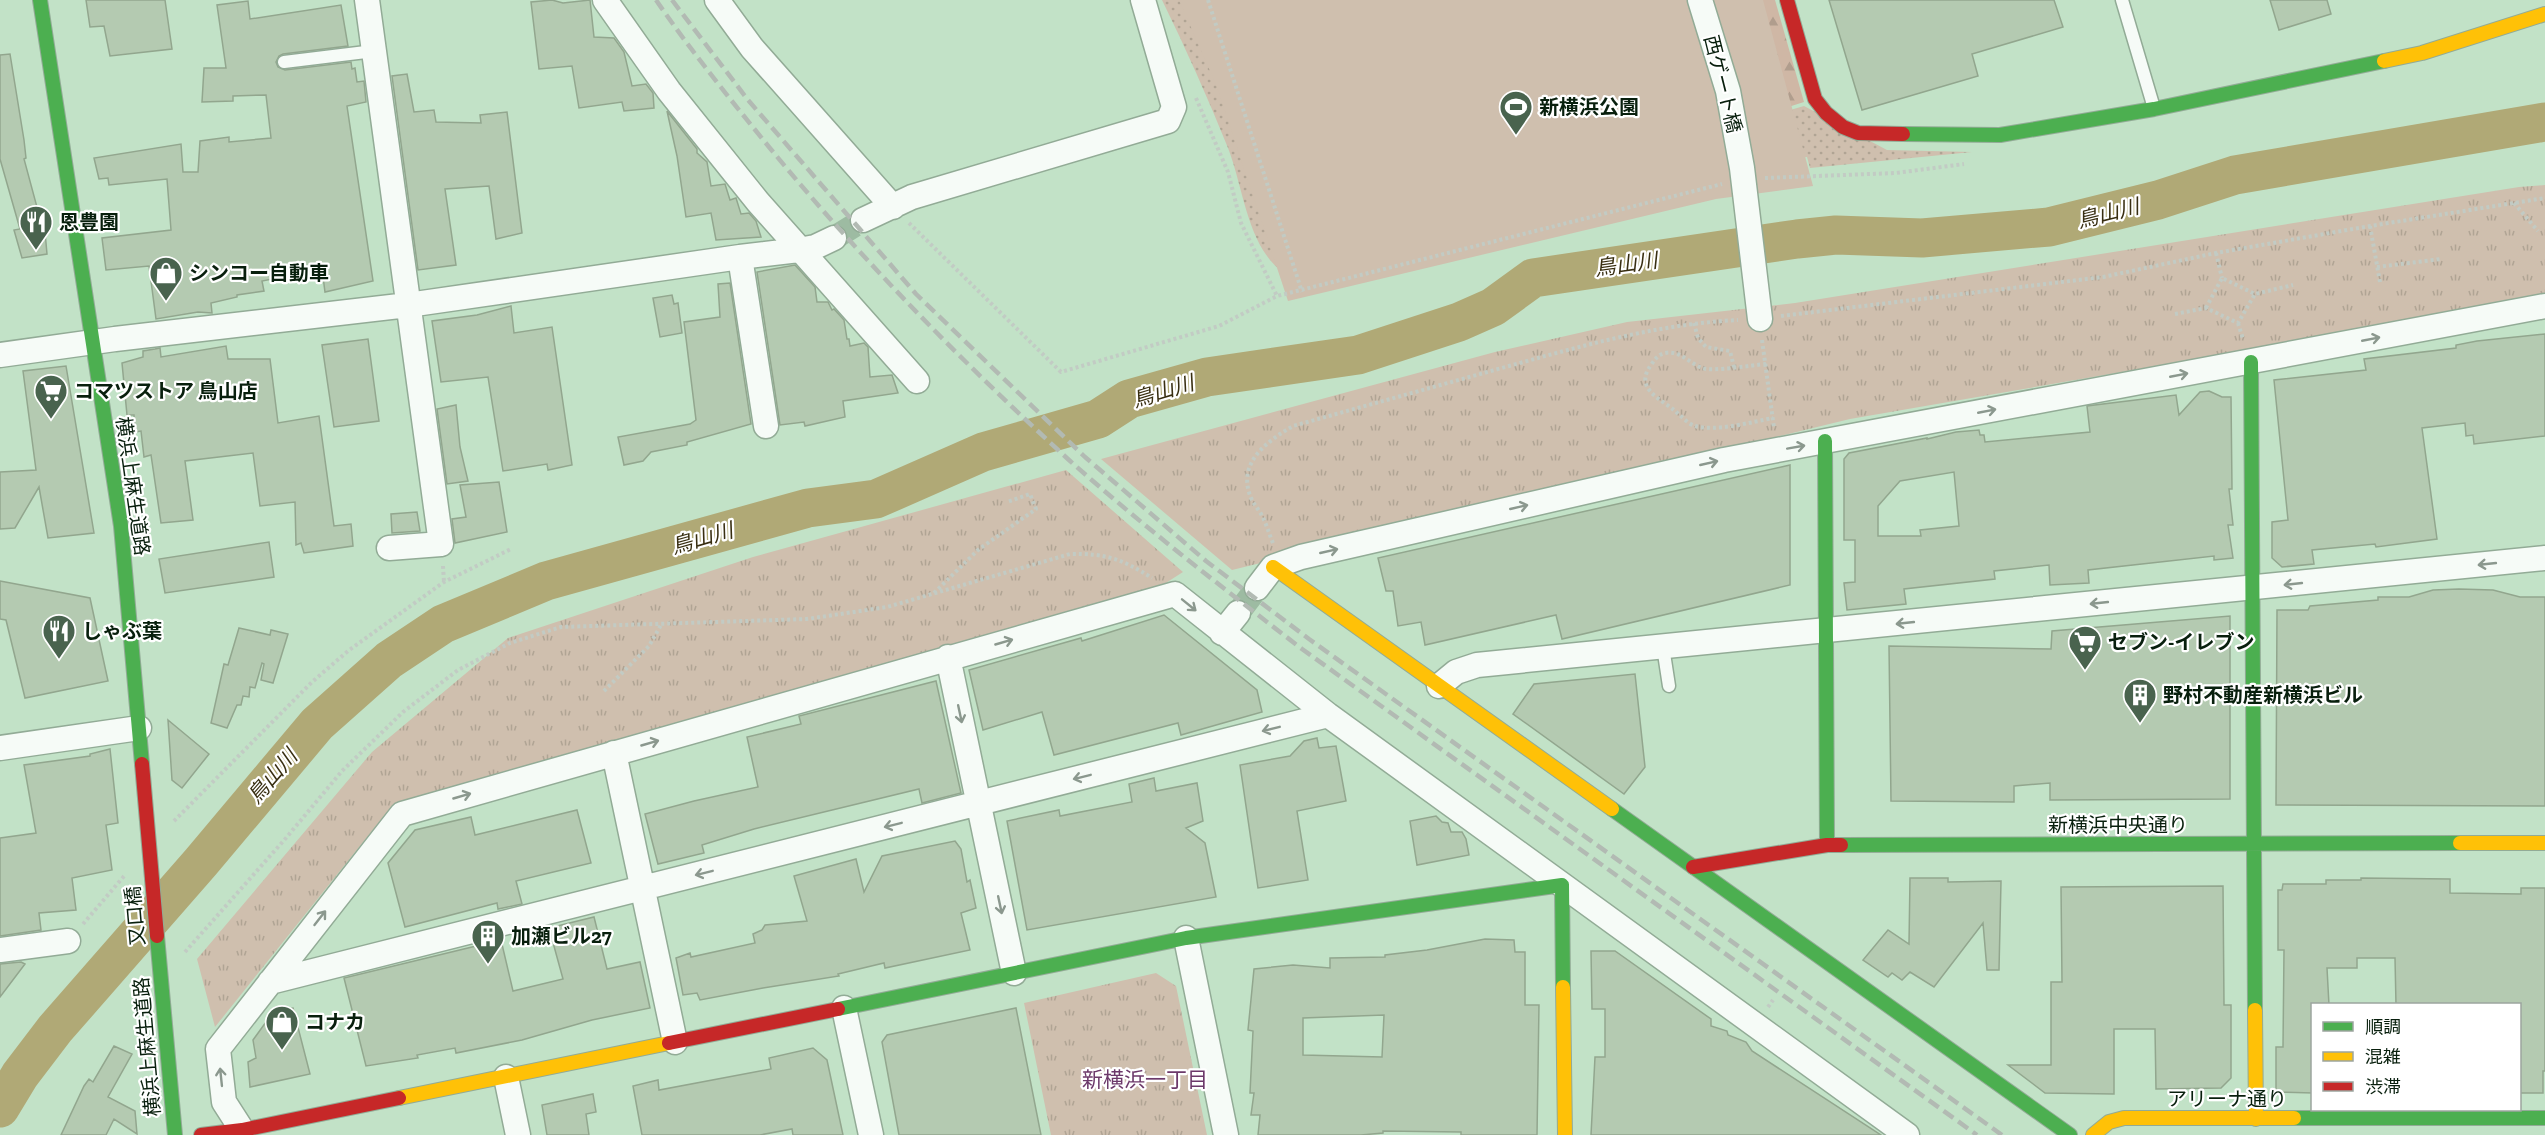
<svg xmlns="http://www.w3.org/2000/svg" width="2545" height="1135" font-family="'Zilla Slab','Noto Sans JP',serif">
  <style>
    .grass { fill: url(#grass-dots) }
    .forest { fill: url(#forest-firs) }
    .park { fill: url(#park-tufts) }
    .garden { fill: #cfbfae }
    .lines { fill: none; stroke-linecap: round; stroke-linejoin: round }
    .river { stroke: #b0a976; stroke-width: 39 }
    .building { fill: #b4cab1; stroke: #92a68e; stroke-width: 1.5; fill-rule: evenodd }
    .street-tunnel { stroke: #9dbba2; stroke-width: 24; stroke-dasharray: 24 12; stroke-linecap: butt }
    .lane-casing { stroke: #92ab96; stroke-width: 15 }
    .street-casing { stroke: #92ab96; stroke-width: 27 }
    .fast-casing { stroke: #92ab96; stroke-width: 16 }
    .slow-casing { stroke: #92ab96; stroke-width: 16 }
    .jam-casing { stroke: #92ab96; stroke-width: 16 }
    .path { stroke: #c2cbc4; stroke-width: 4; stroke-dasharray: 3 3; stroke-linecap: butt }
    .lane { stroke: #f6fbf7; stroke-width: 12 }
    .street { stroke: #f6fbf7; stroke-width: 24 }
    .fast { stroke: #4caf50; stroke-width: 14 }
    .slow { stroke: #ffc107; stroke-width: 14 }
    .jam { stroke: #c62828; stroke-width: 14 }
    .rail { stroke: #b2bab3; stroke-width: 4.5; stroke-dasharray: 12 6; stroke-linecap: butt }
    .oneway { stroke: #8b988e }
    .labels { text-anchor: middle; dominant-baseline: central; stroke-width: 4.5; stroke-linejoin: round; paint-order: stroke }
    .street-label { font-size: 20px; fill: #081f0d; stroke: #fff }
    .poi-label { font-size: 20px; font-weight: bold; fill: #081f0d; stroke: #fff; text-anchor: start }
    .water-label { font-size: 21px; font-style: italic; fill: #382e11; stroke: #fff }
    .neighbourhood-label { font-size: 21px; fill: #6c396a; stroke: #fff }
  </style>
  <defs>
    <pattern id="grass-dots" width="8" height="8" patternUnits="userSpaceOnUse" patternTransform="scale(1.5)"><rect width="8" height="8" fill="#cfbfae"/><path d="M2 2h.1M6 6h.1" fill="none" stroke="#b0a494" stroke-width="1.8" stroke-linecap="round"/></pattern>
    <pattern id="forest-firs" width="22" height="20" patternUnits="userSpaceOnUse" patternTransform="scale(1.5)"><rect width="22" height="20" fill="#cfb7a5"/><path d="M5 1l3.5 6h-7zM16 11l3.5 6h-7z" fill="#b09d8d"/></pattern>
    <pattern id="park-tufts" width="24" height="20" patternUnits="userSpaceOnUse" patternTransform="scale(1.5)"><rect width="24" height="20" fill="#cfbfae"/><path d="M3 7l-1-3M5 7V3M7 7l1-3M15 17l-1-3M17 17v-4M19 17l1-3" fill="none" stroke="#b0a494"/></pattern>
  </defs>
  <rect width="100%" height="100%" fill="#c2e2c7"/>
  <path class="grass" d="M1162,0H1203L1280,270C1247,243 1243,186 1228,148C1208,98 1186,49 1162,0Z
    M1804,106L1887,150L1972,152L1810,168L1807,157L1779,159L1769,116Z"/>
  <path class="forest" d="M1737,0H1775L1804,102L1769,113Z"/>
  <path class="park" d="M2545,185V299L1850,419L1232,570L1101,459L1495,352L1627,322L1795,303L2519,187Z
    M1066,470L1183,572L1158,588L392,806L215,1027L197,959L372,752L508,638L753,557Z
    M1156,973L1176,986L1207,1135H1051L1024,1003Z"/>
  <path class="garden" d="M1179,0H1763L1813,186L1716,199L1288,301L1217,87Z"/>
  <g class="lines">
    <path class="river" d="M0,1108L20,1075L55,1029L201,862L317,724L389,660L443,624L546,581L808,508L876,499L983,452L1098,419L1129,399L1207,377L1358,355L1459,322L1493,307L1533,278L1797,239L1836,235L1922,238L2049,227L2158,200L2235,175L2545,122"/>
  </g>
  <path class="building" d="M86,0H165L172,49L110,56L104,26L90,27Z
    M552,0L563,3L590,0L594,37L614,38L624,52L632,86L646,84L653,93L654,108L624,111L622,102L579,108L572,66L539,69L531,2Z
    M1829,0H2054L2063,27L1972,54L1978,76L1862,110Z
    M2270,0H2327L2331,14L2279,30Z
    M248,1L250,19L341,5L348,46L283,54L279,56L276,62L278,67L285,70L351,62L352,69L355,68L357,82L364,81L366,102L347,106L373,281L325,292L322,269L262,281L264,291L237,295V297L211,303L212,313L198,312L156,319L149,266L106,270L102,238L171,230L167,179L109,185L108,178L99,179L94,158L181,144L183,172H198L200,141L229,137V142L271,138L266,95L233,96V101L202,102L204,68H226L217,5Z
    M10,54L24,140L26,158L24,159L38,211L43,210L47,254L22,258L14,230L20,229L0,159V55Z
    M407,74L414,112L434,110L436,122L481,123L480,115L507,112L522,233L496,239L489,186L445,189L456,265L418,270L392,76Z
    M667,111L697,149V153L707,162L711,186L725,184L730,200L736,198L741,214L749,213L756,221L761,237L716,240L711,213L686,217L677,156Z
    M795,265L815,287L817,302H828L832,310L834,309L844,320L847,339H849L850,346L864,343L868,347L870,377L892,375L898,393L843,401L845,417L805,426L804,422L780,425L757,272Z
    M730,283L751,424L687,442V445L651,452L643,461L624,465L618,437L690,424L696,420L684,322L720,317L718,284Z
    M672,295L674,304L678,303L682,333L660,337L653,298Z
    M511,306L514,333L552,327L572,465L548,470L547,464L503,471L488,377L441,382L432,321L477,315Z
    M2545,334V436L2474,444L2473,435L2466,436L2465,423L2422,428L2437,539L2376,547L2375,544L2312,550L2314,564L2282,567L2272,558V522L2288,520L2274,380L2366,370L2364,359L2456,348V345L2477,341Z
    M368,339L379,421L334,427L322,345Z
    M226,346L228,359H270L278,423L319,416L334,526L351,524L353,546L304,553L301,543L296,545L295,502L260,506L253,453L185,461L193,520L161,523L151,455L144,457L141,431L135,432L134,415H127L122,363L143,357V351L155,349L160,348L161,357Z
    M66,366L94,533L48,538L39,487L15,528L0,529V472L36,470L23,371Z
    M2209,391L2222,397H2231L2232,489H2229L2233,525H2228L2233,558L2214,560V556L2088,570L2089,583L2050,585L2049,565L1994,571L1995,579L1904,589L1906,604L1847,610L1844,583L1855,582V540H1844V459L1849,453L1927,438V439L1956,432L1979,430L1980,435H1984L1985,442L2090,432L2087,406L2176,395L2179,415L2200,392ZM1954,472L1959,526L1920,530L1921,536H1878V506L1900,481Z
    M456,405L460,447L468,481L447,484L437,409Z
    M1790,465V585L1562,639L1556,615L1425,645L1421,622L1398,626L1393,591H1386L1378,558Z
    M499,482L507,532L455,543L452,519L466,517L460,485Z
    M417,512L420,531L392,533L391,514Z
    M269,542L274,577L165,593L159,559Z
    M0,581L90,598L108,681L25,698L6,620L0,619Z
    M2459,589L2493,590L2520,597H2545V806L2276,805L2277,610H2308L2310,606L2378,600V597H2409L2433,590Z
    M1164,615L1257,690L1262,712L1181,735L1178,723L1054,755L1042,712L983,730L969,670L1081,638L1082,641Z
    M2230,616V799L2050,800V783L2014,786V802L1891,801L1889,646L2051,649L2052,631Z
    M239,628L270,635L271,630L288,634L273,683L261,680L264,664L262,663L255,688L250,687L249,697L243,696L241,705H237L227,728L211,723L224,664L228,665Z
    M1635,674L1645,767L1624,794L1513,714L1534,684Z
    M936,681L961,793L922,803L919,789L754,829L702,845L704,853L658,864L645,814L694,801L758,787L747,737L801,724L799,716Z
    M168,720L209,754L182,788L172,780Z
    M1317,738L1319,748L1336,746L1346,801L1297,811L1308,880L1258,888L1240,765L1290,756L1304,741Z
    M110,749L118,823L106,825L112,870L72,878L76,910L39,913L41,930L0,936V838L36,833L24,765L90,756V754Z
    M1154,778L1156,791L1197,783L1203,821L1186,828L1205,843L1216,897L1027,930L1007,821L1059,810L1060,816L1132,802L1129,784Z
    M577,810L591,863L516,881L522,904L498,909L497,903L405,927L388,863L415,830L471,817L475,835Z
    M1436,816L1442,822L1448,823L1451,832H1462L1466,839L1469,855L1417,865L1410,821Z
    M955,841L961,849L967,882L970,880L976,908L961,913L970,950L885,968L884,963L838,974L839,976L763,988L700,1000L697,993L683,995L676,958L690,953L691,957L755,943L753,934L762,930L765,925L807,921L794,876L856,859L864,892L882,856Z
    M1910,878H1948V882L2001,881L1999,970H1987L1983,923L1934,987L1910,972L1902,980L1892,973L1888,977L1863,960L1888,930L1909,944Z
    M2361,878L2450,879V893L2521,894V888H2545V1071H2543V1093H2520V1005H2396L2395,958H2357V968H2327L2329,1005H2313V1093L2276,1092V1047H2283L2284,950H2278V890H2282L2283,884H2326V880H2361Z
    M2223,886L2224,1005H2231V1078L2221,1088L2156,1089L2155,1029H2114V1094L2045,1093L2008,1065H2051V982H2062L2061,887Z
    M594,917L607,969L640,962L650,1008L592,1020L522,1040L456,1053L455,1048L417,1055L418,1058L366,1066L344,978L501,940L513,991L563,979L549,928Z
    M1485,939L1514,940L1515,952H1525V1005H1539L1537,1135H1461V1132L1383,1131V1133L1361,1135H1258L1260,1115H1251L1254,1093H1250L1253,1031L1248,1030L1254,969L1293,965L1330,968V958L1385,957V955L1427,950ZM1384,1015L1382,1057L1303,1055V1018Z
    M1591,951H1615L1711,1019V1026L1727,1031L1728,1035L1746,1042L1752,1051L1881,1135H1591L1595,1057H1605V1009H1592Z
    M21,962L25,964L0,997V964Z
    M293,1008L310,1074L250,1087L248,1062L256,1058L253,1040L274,1011Z
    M1016,1008L1041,1135H899L882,1042L887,1035Z
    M114,1046L132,1054L108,1097L135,1111L137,1134L114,1119L106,1135H61L84,1086L89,1079L93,1082Z
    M813,1048L827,1060L843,1135H793L792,1129L760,1135H642L633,1086L658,1080L659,1090L771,1069L769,1058Z
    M593,1094L596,1112L586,1114L589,1135H547L542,1105Z"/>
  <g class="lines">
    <path class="street-tunnel" d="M834,238L863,220
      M1238,613L1257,588"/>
    <g class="lane-casing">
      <path id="lane" d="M2122,0L2154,108
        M284,62L374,51
        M1663,647L1669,686"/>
    </g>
    <g class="street-casing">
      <path id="street" d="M367,0L441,544L389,548
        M605,0L669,91L758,202L917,381
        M717,0L752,48L893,207
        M1700,0L1728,91L1742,168L1760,319
        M863,220L912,197L1168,121L1174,107L1143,0
        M740,257L766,426
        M0,355L115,339L408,305L740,257L799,250L815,247L834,238
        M1257,588L1273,567L1301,557L1724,460L2545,306
        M1222,633L1238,613
        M948,657L1014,973
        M1439,686L1456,672L1477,665L2545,558
        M0,748L139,728
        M614,753L675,1042
        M1186,938L1226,1135
        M0,950L68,941
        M270,982L1328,715
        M844,1008L871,1135
        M506,1077L518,1135
        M242,1130L224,1102L218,1049L402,814L1175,594L1328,715L1907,1135"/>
    </g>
    <g class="fast-casing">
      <path id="fast" d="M40,0L121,526L142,764
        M1903,134L2000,135L2154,109L2384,61
        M2251,362L2255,1010
        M1825,441L1827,845
        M1612,809L2070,1135
        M1841,845L2460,843
        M157,936L175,1135
        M838,1009L1186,938L1562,885L1563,987
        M2294,1118H2545"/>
    </g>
    <g class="slow-casing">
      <path id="slow" d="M2384,61L2422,53L2545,14
        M1273,567L1612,809
        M2460,843H2545
        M1563,987L1565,1135
        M2255,1010L2256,1119
        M399,1098L669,1043
        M2093,1135L2109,1122L2124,1118H2294"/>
    </g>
    <g class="jam-casing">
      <path id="jam" d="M1787,0L1815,99L1826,113L1843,127L1858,133L1903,134
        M142,764L157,936
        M1693,867L1827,845H1841
        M669,1043L838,1009
        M201,1135L242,1130L399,1098"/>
    </g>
    <path class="path" d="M1208,0L1302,292
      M1196,98L1228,172L1241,223L1277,296L1722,184
      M1765,178L1896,173L1964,164
      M2514,203L2538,231
      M909,223L1061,372L1219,326L1277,296
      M2370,226L2380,282
      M2216,253L2222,278
      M2377,267L2441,259
      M2206,308L2222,278L2255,294L2293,285
      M2175,314L2206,308L2238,323L2255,294
      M1781,316L2103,277L2216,253L2370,226L2545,198
      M1694,323L1698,338L1706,347L1730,351L1734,367
      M2238,323L2243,339
      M1762,340L1774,428
      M1766,364C1752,365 1713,372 1702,368C1689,363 1680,350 1665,353C1658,355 1655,359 1651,365C1634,388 1659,398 1674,410C1680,415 1688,424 1695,426C1715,432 1752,422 1773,418
      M1273,543C1269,534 1267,525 1262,516C1260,511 1255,506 1252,500C1235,464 1266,442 1293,426C1365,406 1437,386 1509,366C1585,345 1659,324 1738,320
      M443,566L444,582
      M934,593L978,550L1036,509L1030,494L1007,502
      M604,691L649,646L661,625
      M174,821L312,682L348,651L444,582L511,549
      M83,924L125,875
      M185,952L286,838L342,771L403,712L458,670L510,643L561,627L807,619L887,607L1070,554C1105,553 1122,559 1152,578
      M1768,1007L1773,1000"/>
    <use href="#lane" class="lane"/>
    <use href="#street" class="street"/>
    <use href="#fast" class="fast"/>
    <use href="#slow" class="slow"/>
    <use href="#jam" class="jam"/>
    <path class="rail" d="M656,0C691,51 730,99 769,147C861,259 962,362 1069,460C1144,527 1223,588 1302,649L1977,1135
      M672,0L748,100L916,294L1085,457L1206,561L1309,639L2002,1135"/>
  </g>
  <defs><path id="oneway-shaft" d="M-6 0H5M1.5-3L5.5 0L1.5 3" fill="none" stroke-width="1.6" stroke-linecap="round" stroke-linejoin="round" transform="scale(1.5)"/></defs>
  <g class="oneway">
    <use href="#oneway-shaft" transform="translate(2371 339) rotate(-11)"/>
    <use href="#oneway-shaft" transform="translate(2179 375) rotate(-11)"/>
    <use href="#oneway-shaft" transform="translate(1987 411) rotate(-11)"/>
    <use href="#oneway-shaft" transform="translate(1796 447) rotate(-10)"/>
    <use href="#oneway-shaft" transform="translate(1709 463) rotate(-13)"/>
    <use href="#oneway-shaft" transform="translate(1519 507) rotate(-13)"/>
    <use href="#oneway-shaft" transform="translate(1329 551) rotate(-13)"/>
    <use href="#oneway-shaft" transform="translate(2487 564) rotate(174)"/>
    <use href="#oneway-shaft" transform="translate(2293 584) rotate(174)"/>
    <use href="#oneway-shaft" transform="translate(2099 603) rotate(174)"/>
    <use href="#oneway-shaft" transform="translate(1189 605) rotate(39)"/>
    <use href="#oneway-shaft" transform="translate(1905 623) rotate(174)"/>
    <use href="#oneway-shaft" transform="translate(1004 642) rotate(-16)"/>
    <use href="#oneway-shaft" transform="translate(960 714) rotate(78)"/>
    <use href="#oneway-shaft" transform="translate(1271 729) rotate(166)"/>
    <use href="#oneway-shaft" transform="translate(650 743) rotate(-16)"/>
    <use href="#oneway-shaft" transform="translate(1082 777) rotate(166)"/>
    <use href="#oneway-shaft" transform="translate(462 796) rotate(-16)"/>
    <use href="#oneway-shaft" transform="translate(893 825) rotate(166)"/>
    <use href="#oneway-shaft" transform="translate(704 873) rotate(166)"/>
    <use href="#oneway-shaft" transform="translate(1000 905) rotate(78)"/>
    <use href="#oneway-shaft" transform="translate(320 918) rotate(-52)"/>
    <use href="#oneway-shaft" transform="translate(221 1077) rotate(-96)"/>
  </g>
  <defs>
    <g id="stadium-pin" transform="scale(1.725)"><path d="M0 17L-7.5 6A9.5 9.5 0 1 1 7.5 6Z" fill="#49634e" stroke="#fff"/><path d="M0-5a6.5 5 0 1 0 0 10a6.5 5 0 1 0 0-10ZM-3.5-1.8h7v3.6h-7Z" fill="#fff"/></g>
    <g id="restaurant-pin" transform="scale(1.725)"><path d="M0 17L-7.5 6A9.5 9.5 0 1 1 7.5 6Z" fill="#49634e" stroke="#fff"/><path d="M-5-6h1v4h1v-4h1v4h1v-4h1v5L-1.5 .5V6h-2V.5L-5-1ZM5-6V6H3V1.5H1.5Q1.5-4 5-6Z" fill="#fff"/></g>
    <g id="shop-pin" transform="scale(1.725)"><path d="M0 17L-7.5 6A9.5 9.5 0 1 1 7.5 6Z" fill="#49634e" stroke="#fff"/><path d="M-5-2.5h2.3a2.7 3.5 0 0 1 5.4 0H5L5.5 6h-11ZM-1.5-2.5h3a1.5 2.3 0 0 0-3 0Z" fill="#fff"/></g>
    <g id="supermarket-pin" transform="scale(1.725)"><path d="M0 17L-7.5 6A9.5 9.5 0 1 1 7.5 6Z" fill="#49634e" stroke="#fff"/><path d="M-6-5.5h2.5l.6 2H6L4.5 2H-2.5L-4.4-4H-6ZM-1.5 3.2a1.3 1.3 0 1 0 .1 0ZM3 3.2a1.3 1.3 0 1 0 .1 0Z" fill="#fff"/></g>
    <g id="building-pin" transform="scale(1.725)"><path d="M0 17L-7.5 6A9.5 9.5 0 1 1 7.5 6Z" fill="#49634e" stroke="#fff"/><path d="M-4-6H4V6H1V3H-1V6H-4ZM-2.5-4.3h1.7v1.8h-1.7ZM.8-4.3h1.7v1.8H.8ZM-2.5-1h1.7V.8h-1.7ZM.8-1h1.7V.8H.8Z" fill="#fff"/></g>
  </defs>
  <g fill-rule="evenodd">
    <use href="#stadium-pin" x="1516" y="107"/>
    <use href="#restaurant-pin" x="36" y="222"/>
    <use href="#shop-pin" x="166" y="273"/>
    <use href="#supermarket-pin" x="51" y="391"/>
    <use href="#restaurant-pin" x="59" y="631"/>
    <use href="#supermarket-pin" x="2085" y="642"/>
    <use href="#building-pin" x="2140" y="695"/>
    <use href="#building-pin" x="488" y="936"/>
    <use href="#shop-pin" x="282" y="1022"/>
  </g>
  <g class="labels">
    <g class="street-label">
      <text transform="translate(1723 84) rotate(76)">西ゲート橋</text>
      <text transform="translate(133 486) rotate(82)">横浜上麻生道路</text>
      <text x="2118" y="825">新横浜中央通り</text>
      <text transform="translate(135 916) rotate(-95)">又口橋</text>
      <text transform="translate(147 1047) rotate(-95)">横浜上麻生道路</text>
      <text x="2227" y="1099">アリーナ通り</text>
    </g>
    <g class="poi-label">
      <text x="1539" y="107">新横浜公園</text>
      <text x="59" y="222">恩豊園</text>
      <text x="189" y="273">シンコー自動車</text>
      <text x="74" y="391">コマツストア 鳥山店</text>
      <text x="82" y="631">しゃぶ葉</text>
      <text x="2108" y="642">セブン-イレブン</text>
      <text x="2163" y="695">野村不動産新横浜ビル</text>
      <text x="511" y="936">加瀬ビル27</text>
      <text x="305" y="1022">コナカ</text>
    </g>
    <g class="water-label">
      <text transform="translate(2108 213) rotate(-14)">鳥山川</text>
      <text transform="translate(1626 264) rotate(-8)">鳥山川</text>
      <text transform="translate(1163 391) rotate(-17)">鳥山川</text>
      <text transform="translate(702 538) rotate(-16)">鳥山川</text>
      <text transform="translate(272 776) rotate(-49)">鳥山川</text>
    </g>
    <g class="neighbourhood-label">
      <text x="1145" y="1079">新横浜一丁目</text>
    </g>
  </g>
  <rect x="2311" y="1003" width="210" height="108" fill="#ffffff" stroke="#9ca59e" stroke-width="1.5"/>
  <rect x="2323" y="1022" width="30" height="9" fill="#4caf50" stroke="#9ca59e" stroke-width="1.5"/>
  <text x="2365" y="1033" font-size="18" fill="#081f0d">順調</text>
  <rect x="2323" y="1052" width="30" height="9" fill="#ffc107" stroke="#9ca59e" stroke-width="1.5"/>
  <text x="2365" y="1063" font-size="18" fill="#081f0d">混雑</text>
  <rect x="2323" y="1082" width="30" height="9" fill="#c62828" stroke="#9ca59e" stroke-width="1.5"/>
  <text x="2365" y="1093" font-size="18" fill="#081f0d">渋滞</text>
</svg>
